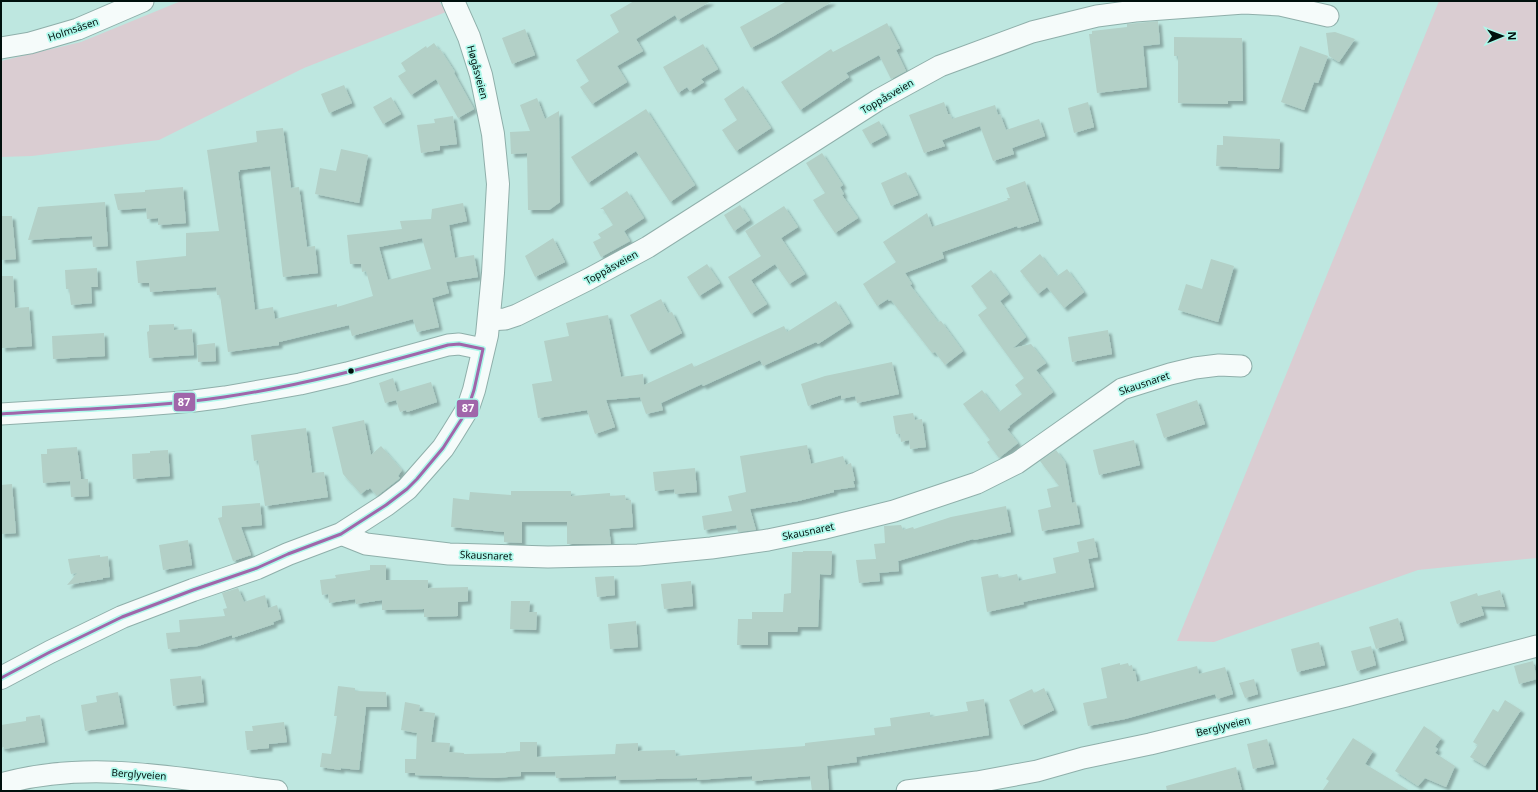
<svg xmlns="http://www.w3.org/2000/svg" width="1538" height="792" font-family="'Noto Sans',sans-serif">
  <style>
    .green { fill: #dacdd2 }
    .building { fill: #b3d0c7; fill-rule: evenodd; filter: url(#shadow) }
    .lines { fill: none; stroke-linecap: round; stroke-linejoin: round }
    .street-casing { stroke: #8fafaa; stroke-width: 23 }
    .secondary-casing { stroke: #8fafaa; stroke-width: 24 }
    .street { stroke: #f5fbfa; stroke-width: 21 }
    .secondary { stroke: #f5fbfa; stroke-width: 22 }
    .bus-1-casing { stroke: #adf8ea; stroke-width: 6 }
    .bus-1 { stroke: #a066aa; stroke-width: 3 }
    .bus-dot { fill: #00100d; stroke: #adf8ea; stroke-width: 1.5 }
    .labels { text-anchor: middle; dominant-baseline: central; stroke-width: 3.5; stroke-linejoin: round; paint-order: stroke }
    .street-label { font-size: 10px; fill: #00100d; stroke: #adf8ea }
    .line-badge { stroke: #adf8ea; stroke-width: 1.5 }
    .badge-label { font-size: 11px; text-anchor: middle; font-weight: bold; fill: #fff }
  </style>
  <defs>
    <filter id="shadow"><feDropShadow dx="3.5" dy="3.5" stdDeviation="1" flood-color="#0004"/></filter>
  </defs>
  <rect width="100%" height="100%" fill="#bee7e0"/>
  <path class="green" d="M181,1H439L446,12L304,68L159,140L32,156L1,157V61L81,42Z
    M1439,1H1537V558L1418,570L1214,642L1177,641Z"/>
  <path class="building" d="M634,1H711L678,20L675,15L636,39L643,51L617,66L627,82L592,104L580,87L589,81L576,60L619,32L610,15Z
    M787,1H833L772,37L751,48L740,27Z
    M1158,21L1160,44L1143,46L1147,87L1097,93L1089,34H1092V31L1127,27V24Z
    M887,23L900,48L896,50L906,71L891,79L879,55L846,73L849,77L800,110L781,82L831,49L833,52Z
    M525,29L535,55L512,64L502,38Z
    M1335,32L1355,39L1339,62L1329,56L1326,33Z
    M1174,37L1242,38L1243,101H1228V104L1178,103V56H1174Z
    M434,43L439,50L440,49L455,72L454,73L474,109L458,118L436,79L411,95L398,76L406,71L401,63L426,46L427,48Z
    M703,44L718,69L701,79L704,82L690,91L687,87L678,93L663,67Z
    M1300,46L1328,56L1318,83L1314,82L1304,110L1281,102Z
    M344,85L352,103L329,113L321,94Z
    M743,86L771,128L736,151L722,130L737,120L724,99Z
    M391,97L401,114L383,124L373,107Z
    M537,98L545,119L559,111L560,202L549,210H528L527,153L511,154L510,132L530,131L520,105Z
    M944,102L948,114H950L952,119L995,105L998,115L1000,114L1006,130L1039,119L1045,136L1012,148L1014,154L993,161L980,126L942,140L945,146L924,153L909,115Z
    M1088,102L1094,127L1074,133L1068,108Z
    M646,109L695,185L670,202L636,151L588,183L571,157Z
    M453,116L457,144L440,146V150L421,153L417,125L435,123L434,119Z
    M879,121L887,135L870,144L862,130Z
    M283,128L291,188L299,187L307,247L315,246L318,273L283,277L270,166L240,170V171L238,172L255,310L273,307L275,319L337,304V307L373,296L366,271L362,272L361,264H350L347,235L402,229L400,221L431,219L432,209L463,203L467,221L449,225L455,258L474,255L478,277L446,282L449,293L432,298L439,327L417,332L413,319L352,336L349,325L279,342V345L228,352L220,295H217L216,287L150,292L149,283H138L136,261L186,256V233L219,231L207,150L257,142L256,131ZM422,238L431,269L388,280L379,247Z
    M1223,136L1280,139L1279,169L1216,166L1217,145H1223Z
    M341,149L368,155L359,203L315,194L320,168L336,171Z
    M822,153L843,185L840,187L844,194L842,195L858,218L835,233L813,200L825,193L806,163Z
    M906,172L918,195L891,206L881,183Z
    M1025,181L1039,221L1018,228L1017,226L942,252L944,258L905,273L912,284L910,285L938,322L941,321L963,351L945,365L935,352L932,353L891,300L889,301L888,299L877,306L863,284L896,262L883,242L927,213L932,227L1008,200L1007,198H1010L1006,188Z
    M183,187L186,223L158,225V218L147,219L146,208L118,210L114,194L145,192V190Z
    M627,191L644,218L624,231L630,241L601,257L593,242L601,238L598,234L613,225L603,209H600Z
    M105,202L108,246L93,247L92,236L28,240L38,207Z
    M740,205L750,220L734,231L724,215Z
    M784,206L798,227L781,238L805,274L789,284L775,264L751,280L767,304L751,314L728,277L761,256L745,231Z
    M1,216H12L16,259L1,260Z
    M553,238L565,262L535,277L525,256Z
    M1040,254L1057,276L1067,269L1084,292L1064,308L1047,287L1038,294L1020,271Z
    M1211,259L1234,266L1218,322L1178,310L1186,284L1202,289Z
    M707,264L720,283L699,296L687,277Z
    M97,268L98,287H91L92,303L71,305L69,289H66L65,270Z
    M991,270L1009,294L1000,301L1026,337L1013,348L1031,344L1046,363L1036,370L1053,392L1009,426L1010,427L1007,429L1018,443L999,458L987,442L990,440L963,404L982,390L999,412L1022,394L1015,385L1024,378L978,315L987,308L971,286Z
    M1,276H13L15,308L29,307L32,346L2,348Z
    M661,299L668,313L672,312L682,333L648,351L630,315Z
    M836,301L850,323L818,344L816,342L763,366L760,360L703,386L702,384L661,403L663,410L646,414L640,397L606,400L615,427L595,434L587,410L538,418L532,384L552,381L544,341L569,336L566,323L608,315L621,377L643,374L644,385L692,363L694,367L784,326L787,332Z
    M174,324V330L192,329L194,355L149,358L147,332L149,331V325Z
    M1108,330L1112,354L1072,362L1068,337Z
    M104,333L105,356L53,359L52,336Z
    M215,343L216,361L198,362L197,345Z
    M892,362L899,394L857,403L855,396L841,399V395L808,406L801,384L825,376Z
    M393,378L397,392L431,382L437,402L407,412L406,410L400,412L396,400L385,403L379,383Z
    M1197,400L1205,424L1164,438L1156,414Z
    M913,413L915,420L922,419L926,447L910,449L909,440L901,442L900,434H896L893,416Z
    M364,420L371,455L381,446L402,470L398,476L400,478L377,496L370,488L368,490L367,489L361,494L343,474L332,427Z
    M306,428L312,473L324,472L328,497L265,506L258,460L254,461L251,435Z
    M1134,440L1140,465L1099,475L1093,450Z
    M807,445L811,464L843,456L846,465L851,463L855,481H853L855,487L834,490V492L798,501L750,509L756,530L738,532L736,525L704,530L702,516L732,511L728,496L746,492L740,456Z
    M77,447L81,479H88L89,496L71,497L70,481L43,483L41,454H47V449Z
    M168,450L170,476L133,479L132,454L150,453V451Z
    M1056,450L1065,462L1072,503L1076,502L1080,524L1042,531L1038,510L1051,507L1047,489L1059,486L1040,461Z
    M695,468L697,492L675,494L674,489L655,491L653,472Z
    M12,484L16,533L1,534V485Z
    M511,491H571V496L610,493V496L625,495L626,500H631L633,527L609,529L611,544H567V522H522V543L504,542V532L451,527L453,498L469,500L470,492L511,495Z
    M260,503L262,525L241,527L251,555L233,561L218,518L222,517V506Z
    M1006,506L1011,532L974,540L973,539L898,561L899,571L879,573L880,581L859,583L856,560L876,559L874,544L885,543L884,526L901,525L903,530L913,527L914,529L951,517Z
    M1094,538L1098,557L1088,559L1094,587L1023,602L1024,604L987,612L981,577L998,574L999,578L1017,574L1019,581L1056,573L1053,558L1079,552L1077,542Z
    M188,540L192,565L163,570L159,545Z
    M803,551H832L831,575L820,574L818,627H798L797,632H768V645H737L738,619H752V612H783L784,594L791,593L792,552H803Z
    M100,555V557L108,556L110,577L103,578V579L67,585L77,573L71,574L68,559Z
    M370,565H386V580H428V588L468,587V601L458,602V616L424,617V609L382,610V600L356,604L355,599L329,603L328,594L322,595L320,580L336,578L335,575L370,570Z
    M614,576L615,595L597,597L595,577Z
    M691,581L693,606L664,609L661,584Z
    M238,588L244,602L265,595L268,608L277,605L281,619L273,622L274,624L232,638V635L198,646L168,649L166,633L180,632L179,620L225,616L223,609L227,608L222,593Z
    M1500,590L1505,607L1481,606L1484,615L1457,624L1450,602L1477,593L1478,596Z
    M511,601H530L529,612H537L536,630L510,629Z
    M1398,618L1404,640L1376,649L1369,627Z
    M636,621L638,647L610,649L608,624Z
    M1319,642L1325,665L1297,672L1291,649Z
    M1371,646L1376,665L1357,671L1351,651Z
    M1533,661L1537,679L1519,684L1514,666Z
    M1120,663V665L1128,663L1129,666L1132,665L1133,671H1135L1137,682L1197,666L1199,674L1225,667L1233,694L1217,699L1215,694L1125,719L1088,726L1083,703L1107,698L1101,668Z
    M201,676L204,702L173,706L170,679Z
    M1254,679L1258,694L1245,698L1239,683Z
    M338,686L355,688V691L386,692L387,707H366L359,770L341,768V770L320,767L322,753L331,754L337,716H334Z
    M1044,688L1054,710L1021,726L1009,700L1032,689L1034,693Z
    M118,692L124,724L85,731L81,705L97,702L96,696Z
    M984,699L989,735L856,757L857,762L827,766L829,791H812L810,776L752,781V776L697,780V778L616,780V776L556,778L555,772H521V776L495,778L415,775V773H405V759H416L417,733L401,730L405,702L420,705L419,711L435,713L431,742L450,743L449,752L464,753V754L506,753V752L520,751V742H537V757L615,754L616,744L638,743V751L675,750L676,756L805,746V743L875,735L874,728L891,726L890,718L930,712V717L968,711L966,702Z
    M1505,700L1521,710L1485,766L1470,757L1478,745L1473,742L1493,709L1498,712Z
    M40,715L45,742L4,749V747L1,748V725L26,721V717Z
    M284,722L287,742L269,744V748L247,750L245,731H253L252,726Z
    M1424,726L1441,738L1435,747L1438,749L1435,753L1455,766L1446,787L1425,778L1418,786L1395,771Z
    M1353,738L1373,751L1365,764L1410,791H1322L1329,781L1326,779Z
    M1267,739L1274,764L1253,769L1247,744Z
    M1236,767L1242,791H1167L1166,786Z"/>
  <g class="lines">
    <g class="street-casing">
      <path id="street" d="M1,48L30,43L78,29L143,1
        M489,320L505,319L517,315L589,279L648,247L878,100L940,66L1032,32L1097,16L1135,11L1244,3L1280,5L1328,16
        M1,414L131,406L194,401L225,397L300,384L347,373L448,345L459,344L483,349
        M341,534L366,544L449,554L548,557L638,555L711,548L768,540L821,529L894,511L977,483L1017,463L1122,389L1170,374L1195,368L1219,365L1241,366
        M1,784C92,758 186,780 277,791
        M907,791L977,782L1037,771L1083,758L1150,744L1346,696L1537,646"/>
    </g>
    <g class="secondary-casing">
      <path id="secondary" d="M1,678L50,652L122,617L193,590L257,568L288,554L341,534L386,505L407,489L443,448L452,434L468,408L474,390L487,335L493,273L498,184L493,134L481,75L469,37L453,1"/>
    </g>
    <use href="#street" class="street"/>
    <use href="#secondary" class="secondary"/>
    <g class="bus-1-casing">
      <path id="bus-1" d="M1,414C75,409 151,408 224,397C300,386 374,366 448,345L459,344L483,349L474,390L468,408L461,420L443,448L417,479L407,489L386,505L341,534L288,554L257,568L193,590L122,617L50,652L1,678"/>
    </g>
    <use href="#bus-1" class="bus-1"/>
  </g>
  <circle class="bus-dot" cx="351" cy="371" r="3.5"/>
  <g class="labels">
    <g class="street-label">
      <text transform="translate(73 29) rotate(-19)">Holmsåsen</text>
      <text transform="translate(478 72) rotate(75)">Høgåsveien</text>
      <text transform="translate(887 96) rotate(-30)">Toppåsveien</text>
      <text transform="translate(611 267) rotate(-29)">Toppåsveien</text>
      <text transform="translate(1144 383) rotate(-19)">Skausnaret</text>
      <text transform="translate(808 531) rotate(-12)">Skausnaret</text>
      <text transform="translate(486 555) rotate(2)">Skausnaret</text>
      <text transform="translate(1223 726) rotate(-14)">Berglyveien</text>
      <text transform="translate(139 774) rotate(4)">Berglyveien</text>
    </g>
  </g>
  <g class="line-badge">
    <rect x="173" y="392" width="23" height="20" rx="4" fill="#a066aa"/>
    <rect x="456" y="399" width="23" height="19" rx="4" fill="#a066aa"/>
  </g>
  <g class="badge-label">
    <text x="184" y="406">87</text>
    <text x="468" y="412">87</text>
  </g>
  <rect width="1538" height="792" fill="none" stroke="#00100d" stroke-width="4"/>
  <g transform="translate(1502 36) rotate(89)" stroke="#adf8ea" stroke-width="3" paint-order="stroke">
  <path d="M0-3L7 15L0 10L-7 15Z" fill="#00100d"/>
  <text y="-6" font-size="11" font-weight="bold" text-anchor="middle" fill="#00100d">N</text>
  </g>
</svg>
